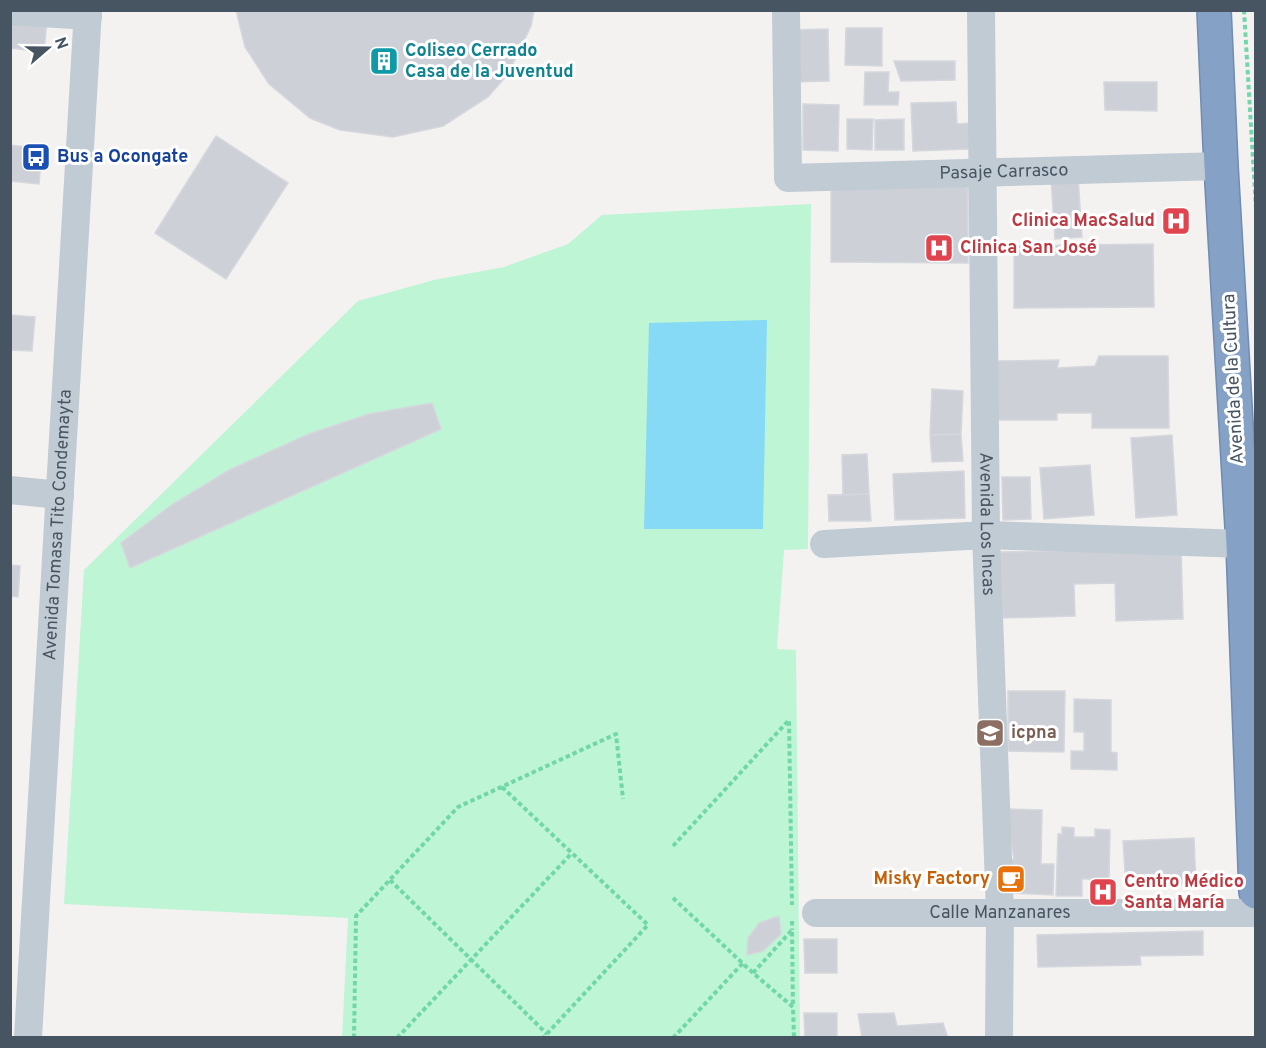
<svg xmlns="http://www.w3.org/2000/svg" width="1266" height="1048" font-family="Overpass,sans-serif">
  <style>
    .green { fill: #bdf5d5 }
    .water { fill: #86daf6 }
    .building { fill: #cdd0d7; stroke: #d5d7dd; stroke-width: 1.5 }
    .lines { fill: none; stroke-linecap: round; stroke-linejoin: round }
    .highway-casing { stroke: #708cb1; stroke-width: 36 }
    .path { stroke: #71d7a9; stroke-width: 4; stroke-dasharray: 4.5 3; stroke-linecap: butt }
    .minor { stroke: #c1cbd4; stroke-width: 28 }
    .highway { stroke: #85a1c5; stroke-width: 33 }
    .labels { text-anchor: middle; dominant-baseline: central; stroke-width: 6; stroke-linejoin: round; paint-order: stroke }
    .culture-label { font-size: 18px; font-weight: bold; fill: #0d838f; stroke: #fff; text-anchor: start }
    .transit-label { font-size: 18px; font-weight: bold; fill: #164399; stroke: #fff; text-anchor: start }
    .street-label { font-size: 18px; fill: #475462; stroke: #fff }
    .health-label { font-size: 18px; font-weight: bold; fill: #be3a42; stroke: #fff; text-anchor: start }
    .education-label { font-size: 18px; font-weight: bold; fill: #785e54; stroke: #fff; text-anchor: start }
    .food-label { font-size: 18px; font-weight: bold; fill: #c56008; stroke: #fff; text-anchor: end }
  </style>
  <rect width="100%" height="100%" fill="#f4f2f1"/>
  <path class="green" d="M811,204L808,549L784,550L777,649L796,650L800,1037H342L348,918L64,904L84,570L358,301L434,280L504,267L568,244L602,215Z"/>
  <path class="water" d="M767,320L763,529H644L649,323Z"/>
  <path class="building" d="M236,10H534L531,26L508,74L488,97L443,126L393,137L340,130L310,118L269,84L245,47Z
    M10,17L47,21L44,52L10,48Z
    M846,28H882V66L845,65Z
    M828,29L829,81L791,82L790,30Z
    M894,61H955V80L901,81Z
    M865,72H889L888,92H899L898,105H864Z
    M1104,82H1157V111L1105,110Z
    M956,102L957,124L969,123L970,149L913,151L911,103Z
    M803,104L839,105L838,151L803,150Z
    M847,119H873L872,150L847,149Z
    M904,119V150H875V120Z
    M216,136L288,183L226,279L155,233Z
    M10,145L42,149L39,184L10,181Z
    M1078,176L1082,237L1055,239L1051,178Z
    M831,184H968V263L831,262Z
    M1153,244L1154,307L1014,308V246Z
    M10,315L35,317L32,351L10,350Z
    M1099,356H1168L1169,428H1092V413H1057V420H996L995,361L1059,360L1057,368L1095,366Z
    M932,389L963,391L961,434L930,435Z
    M432,403L441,429L130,568L121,543L173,504L229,470L309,434L369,414Z
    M961,434L963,461L932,462L930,435Z
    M1172,435L1177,515L1136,518L1131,438Z
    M867,454L869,494L843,495L842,455Z
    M1090,465L1094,515L1044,519L1040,468Z
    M964,471L965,518L895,520L893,474Z
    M1002,477H1030L1031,519L1003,520Z
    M869,494L871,521H829L828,495Z
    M1181,548L1183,619L1116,621L1115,583L1074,584L1075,616L1003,618L1000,552Z
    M10,565L20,566L18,597L10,596Z
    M1008,691H1065L1064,752L1008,751Z
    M1074,699L1111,700V752L1117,753V770L1071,769V751H1084V732H1074Z
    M1006,809L1042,810L1041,864H1054L1053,895L1010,893L1006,862L1014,859Z
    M1062,827L1074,828V837H1095V829L1110,830L1109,879H1082V896H1056L1058,834H1062Z
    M1194,838L1196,884L1126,887L1123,841Z
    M779,916L781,934L763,951L747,955L748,938L759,923Z
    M1203,931V955L1140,956L1141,965L1038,967L1037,935Z
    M804,939H837V973H805Z
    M804,1013H837V1038H805Z
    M894,1013L897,1026L943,1023L948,1038H862L858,1014Z"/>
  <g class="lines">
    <g class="highway-casing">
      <path id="highway" d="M1214,10L1221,166L1243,544L1256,892"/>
    </g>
    <path class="path" d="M1244,10L1256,209
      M502,787L648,925L543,1038
      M673,846L789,720L792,905
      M390,880L547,1034
      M673,898L753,973L793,1007L794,1038
      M792,921V930
      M753,973L792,930L793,1007
      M354,1038L356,916L458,807L616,734L623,799
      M397,1038L572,853
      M673,1038L743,963"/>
    <g class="minor">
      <path id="s1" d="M786,10L788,178L1221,166"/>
      <path id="s2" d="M981,10L986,535L1000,913L999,1038"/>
      <path d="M10,11L88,16"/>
      <path d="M10,490L60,495"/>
      <path d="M824,544L986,535L1243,544"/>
      <path id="s3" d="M816,913H1256"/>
      <path id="s4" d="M28,1038L88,10"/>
    </g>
    <use href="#highway" class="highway"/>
  </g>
  <defs>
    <g id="building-square" transform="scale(1.5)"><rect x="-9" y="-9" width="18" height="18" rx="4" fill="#0f9aa8" stroke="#fff"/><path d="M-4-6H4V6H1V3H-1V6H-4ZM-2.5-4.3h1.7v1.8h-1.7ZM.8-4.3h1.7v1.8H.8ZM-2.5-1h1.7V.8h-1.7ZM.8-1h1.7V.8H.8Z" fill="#fff"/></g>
    <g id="bus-square" transform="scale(1.5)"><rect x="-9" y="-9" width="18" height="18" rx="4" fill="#1a4fb4" stroke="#fff"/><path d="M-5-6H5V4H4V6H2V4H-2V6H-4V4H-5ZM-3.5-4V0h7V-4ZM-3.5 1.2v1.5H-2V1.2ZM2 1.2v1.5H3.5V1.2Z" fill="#fff"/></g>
    <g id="hospital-square" transform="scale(1.5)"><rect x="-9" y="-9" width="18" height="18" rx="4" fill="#e0444e" stroke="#fff"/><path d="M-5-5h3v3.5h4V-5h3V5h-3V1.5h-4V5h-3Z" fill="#fff"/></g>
    <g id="school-square" transform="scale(1.5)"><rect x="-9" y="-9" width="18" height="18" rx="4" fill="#8d6e63" stroke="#fff"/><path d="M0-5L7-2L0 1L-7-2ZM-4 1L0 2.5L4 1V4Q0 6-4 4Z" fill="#fff"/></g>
    <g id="cafe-square" transform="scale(1.5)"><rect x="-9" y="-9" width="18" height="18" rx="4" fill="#e8710a" stroke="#fff"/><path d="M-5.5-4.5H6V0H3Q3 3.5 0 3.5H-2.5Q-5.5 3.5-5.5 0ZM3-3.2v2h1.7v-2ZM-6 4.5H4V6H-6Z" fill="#fff"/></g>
  </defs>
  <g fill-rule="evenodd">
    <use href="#building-square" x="384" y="61"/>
    <use href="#bus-square" x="36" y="157"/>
    <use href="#hospital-square" x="1176" y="221"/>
    <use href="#hospital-square" x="939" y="248"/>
    <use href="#school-square" x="990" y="733"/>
    <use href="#cafe-square" x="1011" y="879"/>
    <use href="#hospital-square" x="1103" y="892"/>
  </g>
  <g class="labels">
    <g class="culture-label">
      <text x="405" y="51">Coliseo Cerrado<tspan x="405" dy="21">Casa de la Juventud</tspan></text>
    </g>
    <g class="transit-label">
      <text x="57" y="157">Bus a Ocongate</text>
    </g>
    <g class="street-label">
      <text stroke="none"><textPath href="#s1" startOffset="384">Pasaje Carrasco</textPath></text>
      <text transform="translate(1234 379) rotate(-93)">Avenida de la Cultura</text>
      <text stroke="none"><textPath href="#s4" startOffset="514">Avenida Tomasa Tito Condemayta</textPath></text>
      <text stroke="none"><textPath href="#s2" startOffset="514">Avenida Los Incas</textPath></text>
      <text stroke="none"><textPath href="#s3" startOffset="184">Calle Manzanares</textPath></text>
    </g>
    <g class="health-label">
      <text x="1155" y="221" text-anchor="end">Clinica MacSalud</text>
      <text x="960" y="248">Clinica San José</text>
      <text x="1124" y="882">Centro Médico<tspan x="1124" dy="21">Santa María</tspan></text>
    </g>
    <g class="education-label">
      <text x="1011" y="733">icpna</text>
    </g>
    <g class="food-label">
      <text x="990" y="879">Misky Factory</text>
    </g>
  </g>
  <rect width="1266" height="1048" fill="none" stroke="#475462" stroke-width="24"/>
  <g transform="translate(48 48) rotate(70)" stroke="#ffffff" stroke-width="4.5" paint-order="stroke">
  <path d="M0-4.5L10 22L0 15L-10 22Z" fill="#475462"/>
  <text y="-9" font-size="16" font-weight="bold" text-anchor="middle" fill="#475462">N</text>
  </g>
</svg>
